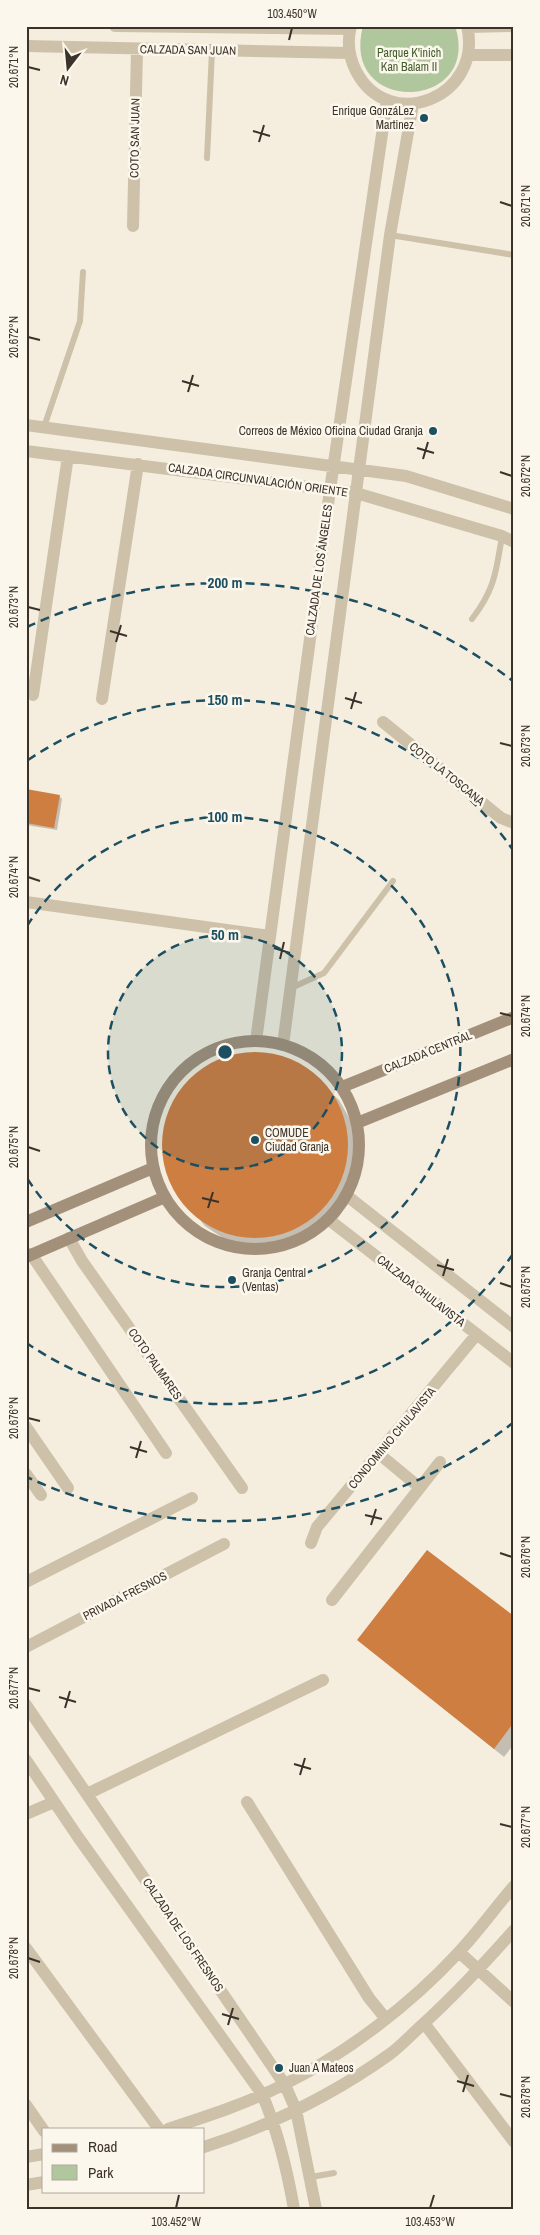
<svg xmlns="http://www.w3.org/2000/svg" width="540" height="2235" font-family="'Archivo Narrow',sans-serif">
  <style>
    .green { fill: #b0c69d }
    .shadow { fill: #0003 }
    .building { fill: #cf7e42 }
    .lines { fill: none; stroke-linecap: round; stroke-linejoin: round }
    .lane { stroke: #cec1a9; stroke-width: 6 }
    .street { stroke: #cec1a9; stroke-width: 12 }
    .secondary { stroke: #a3907a; stroke-width: 12 }
    .ticks { fill: none; stroke: #3b3229; stroke-width: 2 }
    .ring { fill: none; stroke: #1b4f61; stroke-width: 2.5; stroke-dasharray: 9 6 }
    .poi-dot { fill: #1b4f61; stroke: #fcf7ec; stroke-width: 2 }
    .labels { text-anchor: middle; dominant-baseline: central; stroke-width: 5; stroke-linejoin: round; paint-order: stroke }
    .street-label { font-size: 12px; fill: #3b3229; stroke: #fcf7ec }
    .park-label { font-size: 12px; fill: #415c2b; stroke: #fcf7ec }
    .poi-label { font-size: 12px; fill: #3b3229; stroke: #fcf7ec; text-anchor: start }
    .centre { fill: #1b4f61; stroke: #fcf7ec; stroke-width: 2.5 }
    .ring-label { font-size: 15px; text-anchor: middle; font-weight: bold; fill: #1b4f61; stroke: #fcf7ec; stroke-width: 5; stroke-linejoin: round; paint-order: stroke }
    .neatline { fill: none; stroke: #3b3229; stroke-width: 2 }
    .ticks-label { font-size: 12px; text-anchor: middle; fill: #3b3229 }
  </style>
  <rect width="100%" height="100%" fill="#f5eedf"/>
  <path class="green" d="M363,26H455C483,111 339,117 363,26Z"/>
  <path class="shadow" d="M26,790L59,796L62,799L57,830L26,825Z
    M240,1055H272L302,1066L339,1100L355,1128L360,1160L354,1191L338,1218L313,1238L286,1248L258,1250L229,1242L205,1226L175,1190L164,1163L163,1134L171,1106L187,1083L210,1065Z
    M514,1617V1744L504,1757L358,1640Z"/>
  <path class="building" d="M26,789L60,795L54,828L26,823Z
    M162 1145a93 93 0 1 1 186 0a93 93 0 1 1-186 0Z
    M427,1550L514,1616V1722L494,1749L357,1640Z"/>
  <g class="lines">
    <path class="lane" d="M207,158L212,51
      M390,235L514,255
      M44,427L80,321L83,272
      M472,619C495,589 496,572 502,536
      M291,988L324,973L393,881
      M311,2177L334,2173"/>
    <path class="street" d="M115,26L350,29
      M351,26C347,41 349,57 356,71C389,135 484,97 467,26
      M468,27L514,26
      M26,46L349,53
      M469,55H514
      M133,226L137,49
      M26,425L406,476L514,509
      M26,451L356,493L502,536L514,542
      M33,695L68,456
      M102,699L138,464
      M383,722L501,818L514,823
      M26,902L270,936
      M256,1041L330,490L387,100
      M283,1045L390,235L413,104
      M346,1195L514,1327
      M328,1219L514,1363
      M69,1238L82,1261L242,1488
      M31,1254L166,1453
      M26,1427L68,1488
      M378,1453L419,1487
      M26,1474L41,1495
      M311,1543L317,1527L477,1334
      M26,1582L192,1498
      M332,1600L440,1462
      M26,1647L224,1544
      M26,1705L285,2085L296,2110L316,2209
      M26,1760L78,1837L262,2094C278,2131 287,2169 294,2209
      M87,1794L323,1680
      M247,1802L369,1998L386,2019
      M26,1814L54,1802
      M26,1948L159,2129
      M459,1952L514,2002
      M424,2023L514,2142
      M26,2105L44,2131
      M168,2129C208,2116 248,2103 285,2084C347,2053 411,2004 458,1953C478,1932 495,1908 514,1886
      M204,2147C269,2126 334,2094 390,2054C401,2046 411,2035 421,2026C454,1996 484,1964 514,1930
      M26,2157L44,2154
      M26,2185L44,2182"/>
    <path class="secondary" d="M151 1145a104 104 0 1 1 208 0a104 104 0 1 1-208 0Z
      M342,1087L514,1017
      M357,1123L514,1059
      M26,1222L153,1168
      M26,1257L165,1197"/>
  </g>
  <path class="ticks" d="M289,40L292,28M28,67L40,70M253,131L270,136M259,142L264,125M500,202L512,206M28,337L40,340M182,381L199,386M188,392L193,375M417,448L434,453M423,459L428,442M500,472L512,476M28,607L40,610M110,631L127,636M116,642L121,625M345,698L362,703M351,709L356,692M500,743L512,746M28,877L40,881M274,948L290,953M280,959L284,942M500,1013L512,1016M28,1147L40,1151M202,1198L219,1202M208,1208L213,1192M437,1265L454,1270M443,1276L448,1259M500,1283L512,1287M28,1418L40,1421M130,1447L147,1452M136,1458L141,1441M365,1515L382,1519M371,1525L376,1509M500,1553L512,1557M28,1688L40,1691M59,1697L76,1702M65,1708L70,1691M294,1764L311,1769M300,1775L305,1758M500,1824L512,1827M28,1958L40,1962M222,2014L239,2019M228,2025L233,2008M457,2081L474,2086M463,2092L468,2075M500,2094L512,2097M176,2208L179,2195M430,2208L434,2195"/>
  <circle cx="225" cy="1052" r="117" fill="#1b4f61" fill-opacity=".12"/>
  <g class="ring">
    <circle cx="225" cy="1052" r="117"/>
    <path d="M27 926A235 235 0 1 1 27 1178"/>
    <path d="M513 1254A352 352 0 0 1 28 1344M28 760A352 352 0 0 1 513 850"/>
    <path d="M514 1422A469 469 0 0 1 27 1477M27 627A469 469 0 0 1 514 682"/>
  </g>
  <g class="poi-dot">
    <circle cx="424" cy="118" r="5"/>
    <circle cx="433" cy="431" r="5"/>
    <circle cx="255" cy="1140" r="5"/>
    <circle cx="232" cy="1280" r="5"/>
    <circle cx="279" cy="2068" r="5"/>
  </g>
  <g class="labels">
    <g class="street-label">
      <text transform="translate(188 50) rotate(1)">CALZADA SAN JUAN</text>
      <text transform="translate(135 138) rotate(-89)">COTO SAN JUAN</text>
      <text transform="translate(258 480) rotate(8)">CALZADA CIRCUNVALACIÓN ORIENTE</text>
      <text transform="translate(319 570) rotate(-82)">CALZADA DE LOS ÁNGELES</text>
      <text transform="translate(447 774) rotate(39)">COTO LA TOSCANA</text>
      <text transform="translate(428 1052) rotate(-22)">CALZADA CENTRAL</text>
      <text transform="translate(421 1291) rotate(38)">CALZADA CHULAVISTA</text>
      <text transform="translate(155 1364) rotate(55)">COTO PALMARES</text>
      <text transform="translate(392 1438) rotate(-50)">CONDOMINIO CHULAVISTA</text>
      <text transform="translate(125 1596) rotate(-27)">PRIVADA FRESNOS</text>
      <text transform="translate(183 1935) rotate(56)">CALZADA DE LOS FRESNOS</text>
    </g>
    <g class="park-label">
      <text x="409" y="53">Parque K'inich<tspan x="409" dy="14">Kan Balam II</tspan></text>
    </g>
    <g class="poi-label">
      <text x="414" y="111" text-anchor="end">Enrique GonzáLez<tspan x="414" dy="14">Martinez</tspan></text>
      <text x="423" y="431" text-anchor="end">Correos de México Oficina Ciudad Granja</text>
      <text x="265" y="1133">COMUDE<tspan x="265" dy="14">Ciudad Granja</tspan></text>
      <text x="242" y="1273">Granja Central<tspan x="242" dy="14">(Ventas)</tspan></text>
      <text x="289" y="2068">Juan A Mateos</text>
    </g>
  </g>
  <circle cx="225" cy="1052" r="8" class="centre"/>
  <g class="ring-label">
    <text x="225" y="588">200 m</text>
    <text x="225" y="705">150 m</text>
    <text x="225" y="822">100 m</text>
    <text x="225" y="940">50 m</text>
  </g>
  <rect width="540" height="2235" fill="none" stroke="#fcf7ec" stroke-width="55"/>
  <rect x="42" y="2128" width="162" height="65" fill="#fcf7ec" stroke="#afa89e"/>
  <rect x="52" y="2144" width="25" height="8" fill="#a3907a" stroke="#afa89e"/>
  <text x="88" y="2152" font-size="15" fill="#3b3229">Road</text>
  <rect x="52" y="2165" width="25" height="15" fill="#b0c69d" stroke="#afa89e"/>
  <text x="88" y="2178" font-size="15" fill="#3b3229">Park</text>
  <g transform="translate(68 68) rotate(196)" stroke="#fcf7ec" stroke-width="4" paint-order="stroke">
  <path d="M0-4L9 19L0 12L-9 19Z" fill="#3b3229"/>
  <text y="-8" font-size="14" font-weight="bold" text-anchor="middle" fill="#3b3229">N</text>
  </g>
  <rect x="28" y="28" width="484" height="2180" class="neatline"/>
  <g class="ticks-label">
    <text x="292" y="18">103.450°W</text>
    <text transform="translate(14 67) rotate(-90)" y="4">20.671°N</text>
    <text transform="translate(526 206) rotate(-90)" y="4">20.671°N</text>
    <text transform="translate(14 337) rotate(-90)" y="4">20.672°N</text>
    <text transform="translate(526 476) rotate(-90)" y="4">20.672°N</text>
    <text transform="translate(14 607) rotate(-90)" y="4">20.673°N</text>
    <text transform="translate(526 746) rotate(-90)" y="4">20.673°N</text>
    <text transform="translate(14 877) rotate(-90)" y="4">20.674°N</text>
    <text transform="translate(526 1016) rotate(-90)" y="4">20.674°N</text>
    <text transform="translate(14 1147) rotate(-90)" y="4">20.675°N</text>
    <text transform="translate(526 1287) rotate(-90)" y="4">20.675°N</text>
    <text transform="translate(14 1418) rotate(-90)" y="4">20.676°N</text>
    <text transform="translate(526 1557) rotate(-90)" y="4">20.676°N</text>
    <text transform="translate(14 1688) rotate(-90)" y="4">20.677°N</text>
    <text transform="translate(526 1827) rotate(-90)" y="4">20.677°N</text>
    <text transform="translate(14 1958) rotate(-90)" y="4">20.678°N</text>
    <text transform="translate(526 2097) rotate(-90)" y="4">20.678°N</text>
    <text x="176" y="2226">103.452°W</text>
    <text x="430" y="2226">103.453°W</text>
  </g>
</svg>
